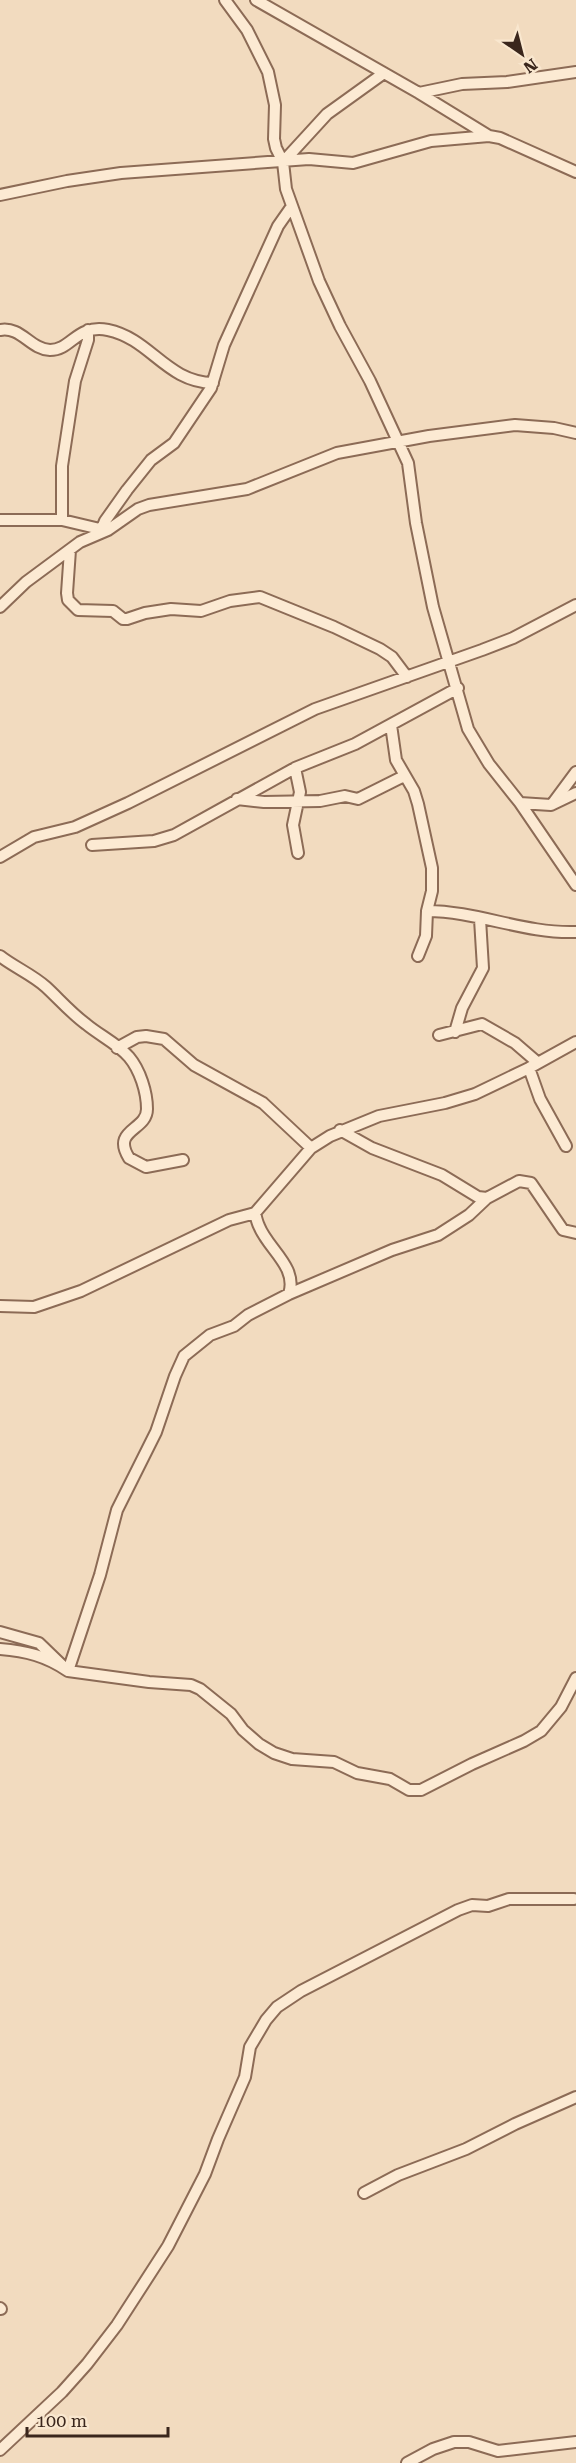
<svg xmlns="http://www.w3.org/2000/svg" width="576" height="2463" font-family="'Roboto Serif',serif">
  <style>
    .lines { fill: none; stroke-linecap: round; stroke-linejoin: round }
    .minor-casing { stroke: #8c6b56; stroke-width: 14 }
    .minor { stroke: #fcead3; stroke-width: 10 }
  </style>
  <rect width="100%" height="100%" fill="#f2dbbf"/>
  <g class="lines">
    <g class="minor-casing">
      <path id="minor" d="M225,0L247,30L268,72L275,105L274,139L276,148L283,162L286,189L319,281L340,326L370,381L408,463L416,523L433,607L468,729L489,764L520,803L576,885
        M256,0L419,93L489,136L500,138L576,172
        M419,93L462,84L507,82L576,72
        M283,162L327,114L384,73
        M0,195L67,181L121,173L309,159L353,163L431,141L489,136
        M0,330C21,326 30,349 50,350C72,350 76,324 108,330C151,339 166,382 213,383
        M0,520H62L100,529
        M62,520V466L75,381L88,340V330
        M100,533L105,521L127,490L151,460L174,443L211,388L224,345L278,226L292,206
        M70,550L67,593L68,600L78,610L113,611L123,619H127L145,613L171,609L201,611L230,601L260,597L334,627L380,649L392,657L407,677
        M0,607L26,582L80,542L108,530L138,509L149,505L247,489L337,453L429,436L515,425L554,428L576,433
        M391,725L396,760L414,791L418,804L432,868V891L427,911L426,936L418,956
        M295,768L300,792L293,825L298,853
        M237,799L264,802L320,801L345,796L358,799L404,776
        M520,803L551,805L576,793
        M553,803L576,772
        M92,845L154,841L174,835L295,768L355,744L458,688
        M0,857L34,837L75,827L128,803L315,709L482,650L513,638L576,605
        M427,911C477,911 525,934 576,932
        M0,956C14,967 33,975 46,987C59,999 71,1013 86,1024C99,1035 118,1044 129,1057C140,1070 147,1092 147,1109C147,1131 111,1129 129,1158L146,1167L183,1160
        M455,1032L462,1008L483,968L480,919
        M439,1035L482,1024L515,1043L537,1062
        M117,1048L137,1037L146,1036L164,1039L194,1065L263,1103L311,1148
        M529,1068L540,1099L566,1146
        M340,1130L372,1148L442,1175L478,1197L487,1198L519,1181L531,1183L563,1230L576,1233
        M289,1294L392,1250L438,1235L469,1215L487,1198
        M0,1306L34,1307L81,1291L229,1220L255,1213L311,1148L330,1136L379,1116L445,1103L475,1094L529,1068L576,1042
        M0,1632L39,1643L68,1671L149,1682L191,1685L200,1689L231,1714L243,1730L259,1744L274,1753L292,1759L334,1762L357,1773L390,1779L409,1790H421L472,1764L524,1741L541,1731L561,1707L576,1678
        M0,1649C26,1651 46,1656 68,1671L100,1575L117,1510L156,1432L175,1376L184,1356L210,1335L234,1326L248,1315L289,1294C298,1267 268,1249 259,1226C257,1222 256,1217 255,1213
        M364,2193L398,2175L466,2149L515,2124L576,2097
        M0,2308L1,2309
        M0,2450L62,2392L87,2364L117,2325L168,2246L205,2174L218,2139L245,2077L250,2047L266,2020L277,2007L301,1991L458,1910L472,1905L488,1906L509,1899H574
        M407,2463L433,2449L454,2442H469L498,2451L576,2442"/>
    </g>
    <use href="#minor" class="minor"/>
  </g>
  <g transform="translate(522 54) rotate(145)" stroke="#f9e7cf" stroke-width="4.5" paint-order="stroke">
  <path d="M0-4.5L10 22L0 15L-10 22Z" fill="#3a261c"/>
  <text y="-9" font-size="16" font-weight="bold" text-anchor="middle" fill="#3a261c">N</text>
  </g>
  <path d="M27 2427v9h141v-9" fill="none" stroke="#3a261c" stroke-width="3"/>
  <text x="36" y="2427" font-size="18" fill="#3a261c" stroke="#f9e7cf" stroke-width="4.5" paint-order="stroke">100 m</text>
</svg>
